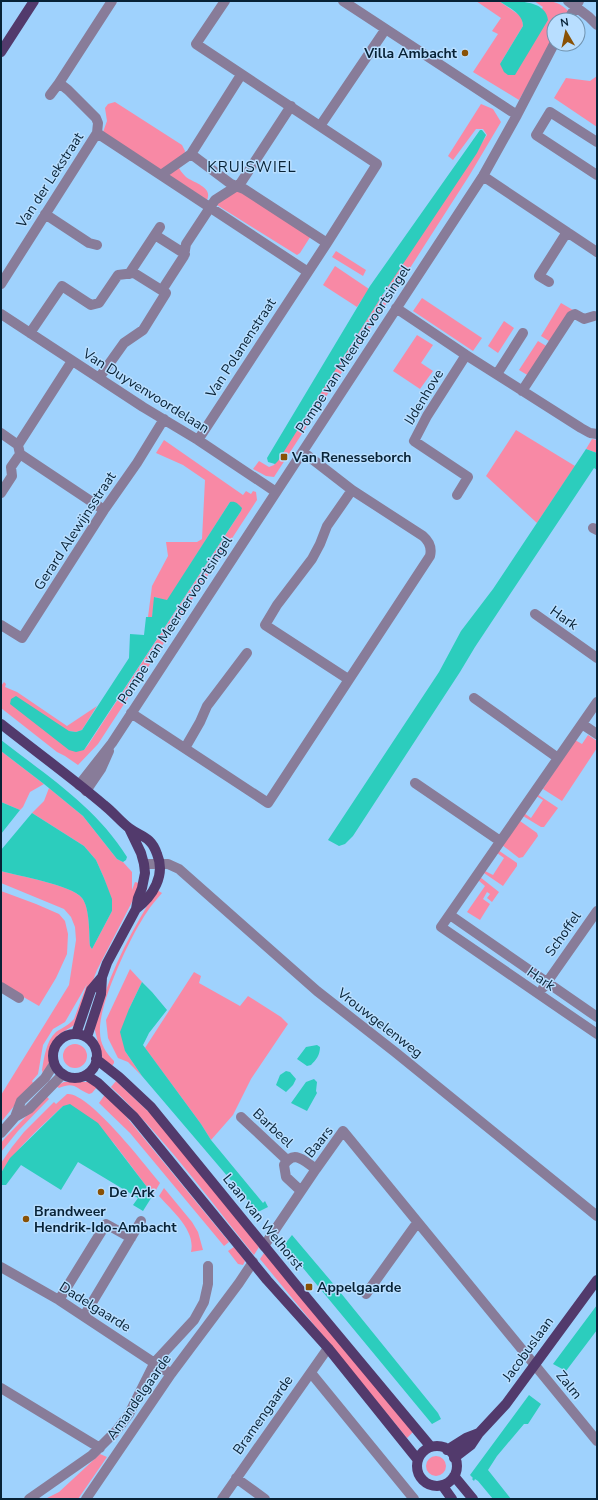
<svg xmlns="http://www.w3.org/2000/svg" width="598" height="1500" font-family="'Nunito Sans',sans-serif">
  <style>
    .green { fill: #f889a5 }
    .water { fill: #2ccdbd }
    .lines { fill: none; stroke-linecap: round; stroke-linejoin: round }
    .minor { stroke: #887c99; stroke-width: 10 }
    .major { stroke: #523a6c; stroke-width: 10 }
    .poi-dot { fill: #895105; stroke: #b8deff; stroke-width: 1.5 }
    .labels { text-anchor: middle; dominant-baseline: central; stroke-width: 3; stroke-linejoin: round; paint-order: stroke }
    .poi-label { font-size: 14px; font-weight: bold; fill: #072236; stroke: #b8deff; text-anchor: start }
    .street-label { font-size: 14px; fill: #072236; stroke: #b8deff }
    .neighbourhood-label { font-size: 15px; letter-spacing: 1px; fill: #072236; stroke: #b8deff }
  </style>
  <rect width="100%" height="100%" fill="#9fd2fd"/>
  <path class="green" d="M476,1H499L522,17L523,26L500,64L543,7L534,1C551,1 558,0 569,12L564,20H554V39L519,100L473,72L498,34L492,31L501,18Z
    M597,76V127L554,98L566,78L590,81Z
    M115,102L182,145L185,151L184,155L177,164C179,169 182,173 186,177C194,183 213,187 207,200L103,132L107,121L105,108L108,104Z
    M481,104L493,109L501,122L469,176L394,293L385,290L487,135L483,129H476L453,160L448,156Z
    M246,187L314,231L300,253L297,255L217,205L221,196Z
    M336,251L366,270L363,276L332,257Z
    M335,266L369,289L357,307L323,285Z
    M383,294L388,301L274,477L266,476L253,469L259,461L269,467L274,465Z
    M422,298L482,338L473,351L413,311Z
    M561,303L573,310L552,343L541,336Z
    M504,321L514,328L498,353L488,346Z
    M417,335L433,345L421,363L433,371L420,389L393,371Z
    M538,341L548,347L529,376L519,370Z
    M516,430L575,466L537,523L486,476Z
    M592,439L597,440V453L586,449Z
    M164,440L243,495L246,491L251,494L253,491L256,492L257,500L98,744L78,765L65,756L57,752L1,708V686L4,682L6,684L5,687L17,692L67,726L97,706L82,730L76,732L69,731L84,750L88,745L241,511L238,504L230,502L167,601L155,597L152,617H148L152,586L168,556L166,542H197L202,539L205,480L183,465L156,453Z
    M588,735L597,741V748L562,801L543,789L575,740L582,744Z
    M1,751L44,784L30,792L23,807L18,812L20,810L1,802Z
    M49,788L83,816L117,859L123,862L132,872V890L135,882L139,883L134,898L97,970L76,1024L58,1035L53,1041L49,1051V1063L43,1074L42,1070C44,1058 46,1041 56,1032C62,1028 69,1025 74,1019L87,984L65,1022L53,1029L43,1045L38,1074L32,1081L33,1083L1,1122V1095L69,985L76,940L75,927L71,917L64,909L1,883V871C18,876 72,885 82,898C90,907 89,934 90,946L92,949L112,911L111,899L104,878L96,860L84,846L32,813L44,801Z
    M537,794L558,808L544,827H541L523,816L524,813L531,818L543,800L536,796Z
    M520,821L537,833L538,836L523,857L519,858L502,845Z
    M498,850L517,863V866L503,886L484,873L485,871L493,875L504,858L497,853Z
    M480,877L499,892L492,902L487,898L490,894L487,892L483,899L490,904L480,920L467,912L485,886L478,880Z
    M157,890L162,893C157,899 151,905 147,912C131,935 98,1004 100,1032C100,1044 106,1053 114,1061V1063L110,1069C108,1066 105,1063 103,1059C102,1057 95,1032 95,1030C95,1023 98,1016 100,1009C112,967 133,928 157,890Z
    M1,891L36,904L59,914L65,921L68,934L67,954L56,978L39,1006L1,984Z
    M130,969L142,982L129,1009L125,1051L142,1076L128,1062L118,1058L108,1038L106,1020Z
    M194,972L201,976L199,983L240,1006L248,996L281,1017L288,1024L251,1079L233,1115L211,1140L201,1124L145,1048Z
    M63 1056a12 12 0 1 1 24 0a12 12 0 1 1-24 0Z
    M116,1081L154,1117L259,1247L254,1255C209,1199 163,1136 111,1087Z
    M64,1082H88L97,1087L92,1093L89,1094C76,1089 75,1081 59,1088L56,1086Z
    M106,1093L110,1097L229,1242L224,1246L130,1133L99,1103Z
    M67,1094C88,1091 146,1166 160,1183L153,1195L113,1142L63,1106C41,1127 17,1147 1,1173V1163L12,1147L24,1132L54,1102L56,1104Z
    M46,1096L49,1099L18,1131L1,1152V1143L5,1138Z
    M164,1188L192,1222L198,1232L203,1250L191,1252C196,1230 172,1211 159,1196Z
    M234,1247L245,1261L243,1265L238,1264L228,1251Z
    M264,1253L413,1432L407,1438L260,1259Z
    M100,1454L107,1457L78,1499H45L59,1492Z
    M426 1466a10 10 0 1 1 20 0a10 10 0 1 1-20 0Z"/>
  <path class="water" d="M499,1C517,1 546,0 548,20L515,75H508L504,72L500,64L523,26C523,13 509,8 499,1Z
    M480,130H482L486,135L477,153L383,294L278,461L275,464L268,462L267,458L370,286Z
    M586,449L597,453V470L594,468L475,647L460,672L353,836L345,844L339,846L328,840L439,672L461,631L493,589Z
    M230,502C236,501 238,504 242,508L241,511L84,750L76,752L69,750L10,704L11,699L16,696L69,731L76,732L82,730L129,658L130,634L144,635L146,617H152L154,597L167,600Z
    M1,740C46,775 96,807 127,857L126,860L123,862L117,859L83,816L44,784L1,751Z
    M1,802L20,810L1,834Z
    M32,813L84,846L96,860L104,878L112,899V911L92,949L90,946C89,934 90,908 82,898C72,885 18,876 1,871V850Z
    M142,982L152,992L167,1010L149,1033L143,1045L201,1124L211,1140L263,1203L265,1201L268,1207L260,1211H257L142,1076L125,1051L120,1032L129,1009Z
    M317,1045L320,1047C320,1055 316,1060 311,1065L307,1066L297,1059L306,1047Z
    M286,1071L290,1072L296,1079L293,1085L286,1092L276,1085L280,1075Z
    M314,1079L317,1082L316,1091L317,1093L307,1111L291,1103L306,1082Z
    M70,1104L98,1123L153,1195L143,1211L133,1205L138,1198L78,1162L61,1190L21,1165L6,1185H1V1173L10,1158L63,1106Z
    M292,1235L336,1287L438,1413L441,1419L432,1424L284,1245Z
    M597,1305V1330L566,1371L553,1364Z
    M529,1395L541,1404L528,1424H524L497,1456L488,1470L511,1499H493L478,1481L475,1479L474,1481L472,1479L473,1478L470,1475Z"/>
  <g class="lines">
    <path class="minor" d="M343,1L517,115
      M568,1L589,17L597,25
      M568,20L579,1
      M50,95L59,83
      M320,126L385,30
      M97,133L308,272
      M597,142L550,112L536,135L597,175
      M191,154L241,75
      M161,175L191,154L231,184L244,189L327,243
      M483,176L597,252
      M45,214L89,243L97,245
      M155,235L185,254
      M129,274L160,227
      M549,282L539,276L567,232
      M1,284L97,133L98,123L96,118L68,90L59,83L112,1
      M162,290L184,256L186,244L215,200L240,184L291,106
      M396,308L466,355L581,428L590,433L597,434
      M1,314L143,407L198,440L276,492
      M30,333L62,286L91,305L99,303L118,275L134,273L166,293L143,330L124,343L99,378
      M497,374L523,333
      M522,391L571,316L575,314L584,319L594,316
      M1,433L18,445
      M198,440L327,243L377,164L196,44L225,1
      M20,454L18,445L72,361
      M1,493L12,476L11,467L20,454L104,510
      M457,495L468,477L414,441L427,416L466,355
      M593,528L597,530
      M535,614L597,658
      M1,625L22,638L104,510L137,463L164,419
      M348,679L265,625L277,605L312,559L320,544L327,526L352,490
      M474,698L558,758
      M597,702L441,927L597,1034
      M131,713L268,803L430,556C432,548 430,542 423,536L352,490L303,452
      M582,724L597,734
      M185,748L200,722L207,706L247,653
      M415,783L500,841
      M79,785L112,743L483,176L517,115L554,44
      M86,791L101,769L109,751
      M144,864H168L179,869L317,991L395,1052L597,1216
      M450,915L597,1017
      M1,987L19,998
      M543,988L597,911
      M15,1117L29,1109L63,1074
      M241,1117L287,1160
      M1,1133L15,1117L21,1101L45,1078L54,1064
      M301,1191L286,1177L284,1165C294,1149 304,1161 316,1169
      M264,1246L316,1169L343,1131L597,1441
      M1,1267L59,1300L171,1374
      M366,1294L417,1223
      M59,1300L106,1224L131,1238
      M84,1316L141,1221
      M311,1373L414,1499
      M1,1388L100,1448
      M236,1478L265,1499
      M29,1499L92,1455L117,1430L129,1414L155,1362L194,1320L204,1302L208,1284V1266
      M86,1499L171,1374L239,1283L253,1262
      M222,1499L328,1348"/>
    <path class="major" d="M1,52L34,1
      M1,724C35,751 71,777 104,805C113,812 120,821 129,828C141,837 151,836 157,854C166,875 153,896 136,909
      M76,1034L91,990L102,977
      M53 1056a22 22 0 1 1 44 0a22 22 0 1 1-44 0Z
      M87,1037L101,994L102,977L107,963L136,909L138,898L142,888L145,873L144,864L141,853L129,828
      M96,1059L119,1077L151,1107L301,1291L431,1447
      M86,1075L98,1083L134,1117L267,1280L328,1348L418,1460
      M417 1466a20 20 0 1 1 40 0a20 20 0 1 1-40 0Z
      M447,1450L466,1438L479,1433
      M454,1458L471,1445L479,1433L506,1404L597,1280
      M454,1476L473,1499
      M442,1485L452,1499"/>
  </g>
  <g class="poi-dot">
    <circle cx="465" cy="53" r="4"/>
    <rect x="280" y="453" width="8" height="8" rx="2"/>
    <circle cx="101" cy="1192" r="4"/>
    <circle cx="26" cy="1219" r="4"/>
    <rect x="305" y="1283" width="8" height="8" rx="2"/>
  </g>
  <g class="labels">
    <g class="poi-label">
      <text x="457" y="53" text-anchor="end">Villa Ambacht</text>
      <text x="292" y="457">Van Renesseborch</text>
      <text x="109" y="1192">De Ark</text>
      <text x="34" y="1211">Brandweer<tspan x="34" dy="16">Hendrik-Ido-Ambacht</tspan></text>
      <text x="317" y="1287">Appelgaarde</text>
    </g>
    <g class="street-label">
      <text transform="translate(50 180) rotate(-57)">Van der Lekstraat</text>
      <text transform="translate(241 348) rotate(-57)">Van Polanenstraat</text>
      <text transform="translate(353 349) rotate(-57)">Pompe van Meerdervoortsingel</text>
      <text transform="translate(146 391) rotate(32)">Van Duyvenvoordelaan</text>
      <text transform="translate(424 397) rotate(-59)">IJdenhove</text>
      <text transform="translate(75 531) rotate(-57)">Gerard Alewijnsstraat</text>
      <text transform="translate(564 618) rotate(35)">Hark</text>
      <text transform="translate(175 620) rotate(-57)">Pompe van Meerdervoortsingel</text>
      <text transform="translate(563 934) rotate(-55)">Schoffel</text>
      <text transform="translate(541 979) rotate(34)">Hark</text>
      <text transform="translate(380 1023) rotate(38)">Vrouwgelenweg</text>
      <text transform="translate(273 1128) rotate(43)">Barbeel</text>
      <text transform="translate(319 1142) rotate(-51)">Baars</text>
      <text transform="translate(263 1222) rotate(51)">Laan van Welhorst</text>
      <text transform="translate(95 1307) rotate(32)">Dadelgaarde</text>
      <text transform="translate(528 1349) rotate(-54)">Jacobuslaan</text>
      <text transform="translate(569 1385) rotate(51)">Zalm</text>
      <text transform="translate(139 1397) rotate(-55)">Amandelgaarde</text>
      <text transform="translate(263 1415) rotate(-55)">Bramengaarde</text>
    </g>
    <g class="neighbourhood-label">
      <text x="252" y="167">KRUISWIEL</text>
    </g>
  </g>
  <rect width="598" height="1500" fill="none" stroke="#072236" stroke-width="4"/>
  <g transform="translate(566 32) rotate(351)"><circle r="19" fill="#b8deff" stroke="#7193af"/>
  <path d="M0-3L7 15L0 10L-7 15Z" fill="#895105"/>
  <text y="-6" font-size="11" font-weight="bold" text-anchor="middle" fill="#072236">N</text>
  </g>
</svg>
